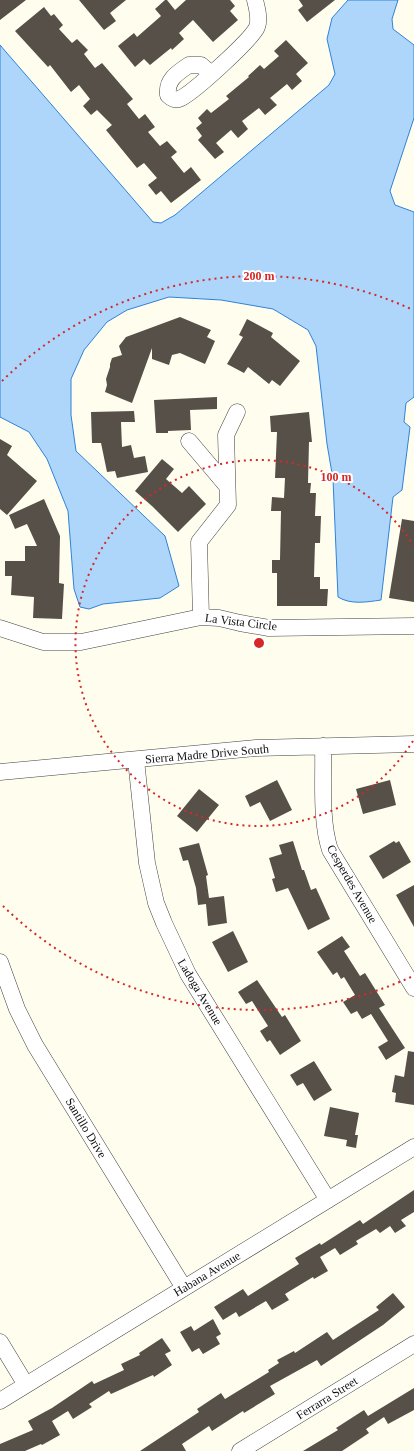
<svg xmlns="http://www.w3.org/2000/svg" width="414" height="1451" font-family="Georgia,serif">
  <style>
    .water { fill: #aed6fb; stroke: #2f82d8 }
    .building { fill: #575049 }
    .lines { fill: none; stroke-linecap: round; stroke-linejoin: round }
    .minor-casing { stroke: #414141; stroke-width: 17 }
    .minor { stroke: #fff; stroke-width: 16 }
    .ring { fill: none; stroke: #d62828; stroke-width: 2; stroke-dasharray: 2 4 }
    .labels { text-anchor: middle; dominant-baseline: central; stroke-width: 4; stroke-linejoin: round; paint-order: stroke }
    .street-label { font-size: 12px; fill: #0e0e0e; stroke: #fff }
    .centre { fill: #d62828; stroke: #fff; stroke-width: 2 }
    .ring-label { font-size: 12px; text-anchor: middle; font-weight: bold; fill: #d62828; stroke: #fff; stroke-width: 4; stroke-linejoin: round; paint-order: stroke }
  </style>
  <rect width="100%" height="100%" fill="#fffeee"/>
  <path class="water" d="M348,0H398L392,19L393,29L414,45V118L390,191L395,205L414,212V397L406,403L404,422L410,427L402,490L393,497L381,600C367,602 351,605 338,597L333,479L327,444L316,346L308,330L273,309L221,300L169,297L127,310L107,322L84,350L71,379V415L76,451L165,536L179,586L160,598L103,604L89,609L80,607L74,589L68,511L47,459L29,432L0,417V45L153,222L161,223L175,215L329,85L335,74L327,39L332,18Z"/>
  <path class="building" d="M0,0H26L0,20Z
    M79,0H126L110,13L116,21L104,30Z
    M165,0H167L175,10L186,0H230L235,6L230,11L238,20L213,42L193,20L179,33L184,39L172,50L171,48L150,65L144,59L135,67L118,46L134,33L137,37L161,16L155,9Z
    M299,0H335L307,22L298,10L303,6Z
    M44,7L51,16L54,14L63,25L59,29L72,43L77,39L88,50L84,54L95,68L102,63L133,99L127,104L139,119L145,114L155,127L148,132L160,146L167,141L177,152L171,157L184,173L191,167L201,180L171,203L161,191L156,195L148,185L157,178L144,163L137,168L106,130L112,125L97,110L91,115L83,106L90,99L79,85L71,92L50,65L48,67L15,31Z
    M286,40L308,63L296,74L302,81L292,90L287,84L270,98L277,105L265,115L259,108L242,121L248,129L238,138L231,130L216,143L224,152L215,159L198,140L202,136L196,128L202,123L198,118L207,109L211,113L229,99L226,96L249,77L248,76L260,65L264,69L279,56L274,51Z
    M180,317L211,330L207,337L215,341L205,364L180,353L172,355L169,365L152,359V348L132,403L105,392L107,385L106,379L110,367V364L112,358L122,355L119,346L126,337Z
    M247,319L273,333L271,337L300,361L280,386L272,380L269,384L248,367L244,373L227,364L243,337L239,335Z
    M217,397V409L190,410L191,430L168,431V433H156L154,400Z
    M134,411L135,422H121L122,447L131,445L134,458L145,456L148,472L117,478L115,471L107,472L101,443H92L91,412Z
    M309,412L312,442H309L308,483H311L310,493H316L315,516H321L320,543H315L314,577H320V589H328L327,606H277V573H272V560H280L281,511H271L272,497L284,498L285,478H275L277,432H271L270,416Z
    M0,439L12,446L7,455L37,481L7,515L0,509Z
    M162,459L174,469L166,479L182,493L189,486L206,504L178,532L153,507L135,491Z
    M44,499L60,536L59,583L64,584L62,619L33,618L34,597L11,595L12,576H5V561H25V546H37L27,524L15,529L9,515Z
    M402,519L414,521V602L389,598Z
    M277,780L292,810L270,821L260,802L250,807L245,796Z
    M390,780L396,805L363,814L356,789Z
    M199,789L219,805L197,832L177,816Z
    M293,841L302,870H304L311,890L316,888L330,919L308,930L288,888L276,892L272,879L275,878L269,858L282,854L279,845Z
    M394,841L396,843L399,841L411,862L383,879L369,856Z
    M199,843L208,875L206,876L209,898L224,896L227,923L208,926L206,904L198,905L196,888L188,860L183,861L179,848Z
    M414,885V927L396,895Z
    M233,931L248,962L228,972L212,942Z
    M342,936L350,947L344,951L360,976L365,973L385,1005L379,1008L405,1048L386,1060L378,1047L388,1041L371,1014L362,1019L357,1011L351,1014L343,1002L355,995L344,977L341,979L337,972L333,975L317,952Z
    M257,980L282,1017L285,1015L301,1041L280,1055L270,1040L267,1042L260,1031L268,1026L252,1001L246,1004L238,992Z
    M408,1051L414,1052V1105L395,1102L396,1093L392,1092L395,1075L404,1077Z
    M314,1061L332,1090L314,1101L303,1083L297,1086L290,1075Z
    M330,1107L359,1113L355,1135H358L356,1148L346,1146L347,1140L324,1136Z
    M414,1190V1212L401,1220L406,1226L395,1233L390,1226L380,1233L376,1229L356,1241L358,1244L340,1255L335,1248L320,1257L328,1271L314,1279L313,1277L285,1294L289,1300L272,1310L266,1301L239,1317L236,1312L223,1320L214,1307L243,1289L248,1296L299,1264L295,1258L320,1243L321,1245L360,1220L363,1224Z
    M393,1293L405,1307L383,1325L321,1366L317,1360L270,1386L275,1394L244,1413L243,1411L212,1431L209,1426L182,1444L186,1451H140L199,1412L197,1409L221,1393L225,1399L269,1372L268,1370L279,1363L277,1360L294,1351L295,1353L327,1332L333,1340L379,1310L376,1307Z
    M213,1319L221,1334L216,1337L220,1344L203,1354L199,1348L192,1352L180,1332L191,1326L194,1331Z
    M162,1338L171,1351L165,1354L172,1365L154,1377L153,1375L111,1394L109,1391L89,1404L92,1407L73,1419L68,1411L52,1421L60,1435L42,1445L41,1444L25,1451H0V1444L33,1430L28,1421L52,1408L92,1381L94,1384L124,1370L121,1364L140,1355L139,1353Z
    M414,1388V1410L388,1424L384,1417L366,1429L369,1433L342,1451H303L338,1430L336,1428L364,1410L368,1416Z"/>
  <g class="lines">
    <g class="minor-casing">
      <path id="minor" d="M211,74L201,65H189C177,73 166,80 168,95C172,99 175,100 179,99C191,95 252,39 257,27C260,19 257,8 255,0
        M189,441L227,486
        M201,617L199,542L228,505L226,435L237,412
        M0,628L43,642H81L201,617L219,618L240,623L269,628L414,626
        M323,746C324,779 320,819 330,850L414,988
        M136,760L147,863L156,903L164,923L188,974L328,1200
        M0,772L256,748L414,744
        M0,962L17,1009L35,1045L184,1288
        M0,1342L26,1385
        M0,1401L414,1147
        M240,1451L414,1344"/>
    </g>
    <use href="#minor" class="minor"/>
  </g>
  <g class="ring">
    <path d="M413 741A183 183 0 1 1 413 545"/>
    <path d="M411 977A367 367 0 0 1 2 905M2 381A367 367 0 0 1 411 309"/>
  </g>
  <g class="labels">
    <g class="street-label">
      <text transform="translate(241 622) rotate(7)">La Vista Circle</text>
      <text transform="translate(207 754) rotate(-5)">Sierra Madre Drive South</text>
      <text transform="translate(352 884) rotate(60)">Cesperdes Avenue</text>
      <text transform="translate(200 992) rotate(59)">Ladoga Avenue</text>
      <text transform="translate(86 1128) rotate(59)">Santillo Drive</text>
      <text transform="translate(207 1274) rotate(-31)">Habana Avenue</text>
      <text transform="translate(327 1398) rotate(-32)">Ferrarra Street</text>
    </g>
  </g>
  <circle cx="259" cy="643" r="6" class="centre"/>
  <g class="ring-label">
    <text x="259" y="280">200 m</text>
    <text x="336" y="481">100 m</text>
  </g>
</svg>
